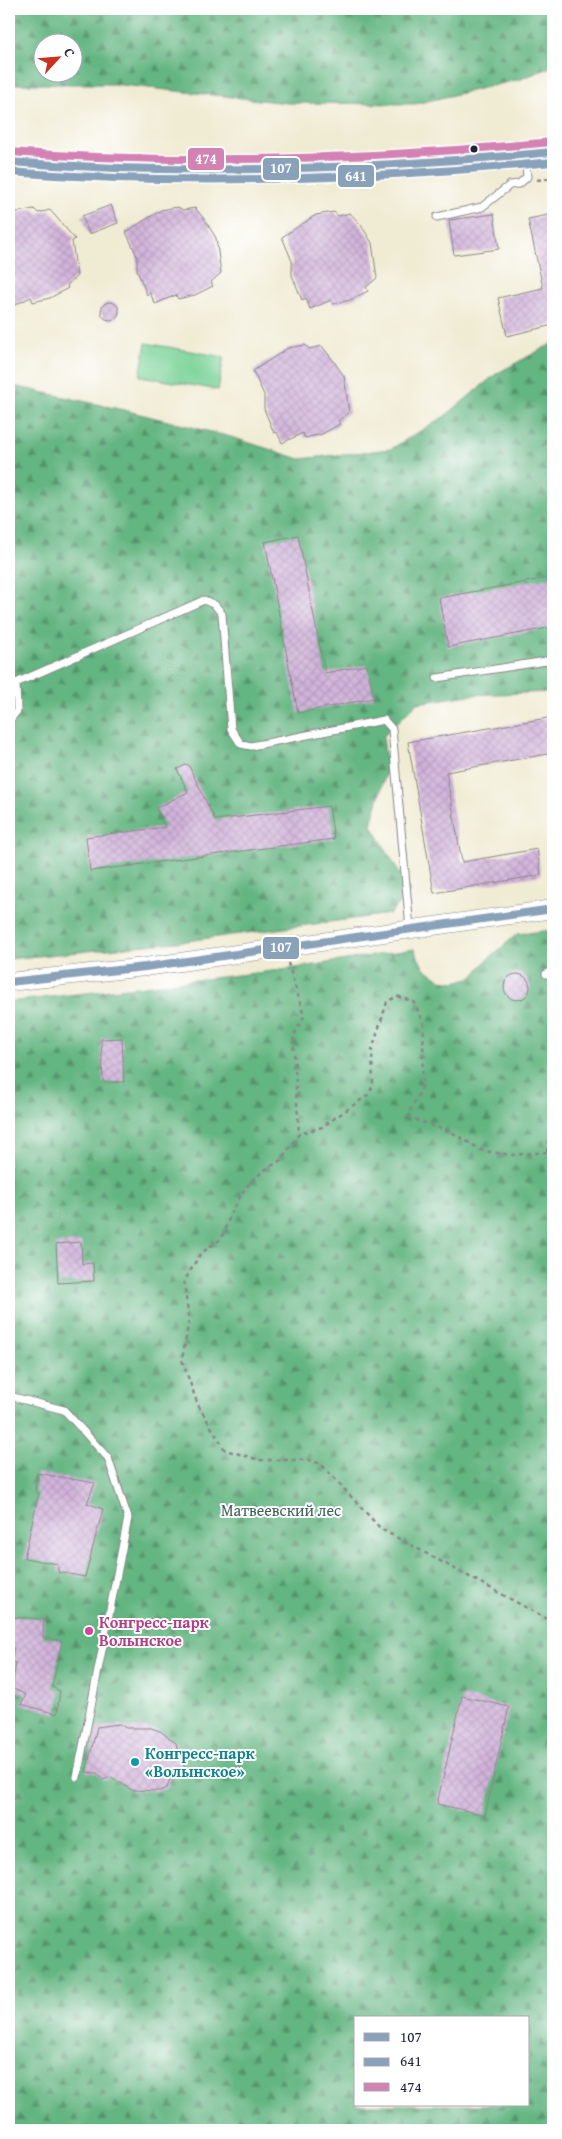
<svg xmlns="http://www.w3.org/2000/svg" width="562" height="2139" font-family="'Gentium Book Plus',serif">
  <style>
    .green { fill: #7bd399; stroke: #4e7a6a }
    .forest { fill: url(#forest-firs); stroke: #436c5e; fill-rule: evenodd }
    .building { fill: url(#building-cross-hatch) }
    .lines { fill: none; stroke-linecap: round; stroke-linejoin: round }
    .service-casing { stroke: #898687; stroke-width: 9 }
    .tertiary-casing { stroke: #898687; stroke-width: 19 }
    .path { stroke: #898687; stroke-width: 2.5; stroke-dasharray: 4 4; stroke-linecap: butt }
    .service { stroke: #fff; stroke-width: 7 }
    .tertiary { stroke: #fff; stroke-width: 18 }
    .bus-1-casing { stroke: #fff; stroke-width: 11 }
    .bus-2-casing { stroke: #fff; stroke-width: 11 }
    .bus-3-casing { stroke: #fff; stroke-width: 11 }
    .bus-1 { stroke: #8aa1ba; stroke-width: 8 }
    .bus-2 { stroke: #8aa1ba; stroke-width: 8 }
    .bus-3 { stroke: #d382b4; stroke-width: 8 }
    .bus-dot { fill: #22223b; stroke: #fff; stroke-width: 2 }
    .hotel-dot { fill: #d1479c; stroke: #fff; stroke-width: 2 }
    .culture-dot { fill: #0f9aa8; stroke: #fff; stroke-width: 2 }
    .labels { text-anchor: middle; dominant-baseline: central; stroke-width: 4; stroke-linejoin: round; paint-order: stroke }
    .park-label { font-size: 16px; fill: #41605c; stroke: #fff }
    .hotel-label { font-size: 16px; font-weight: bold; fill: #b23c85; stroke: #fff; text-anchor: start }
    .culture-label { font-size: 16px; font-weight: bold; fill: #0d838f; stroke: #fff; text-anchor: start }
    .line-badge { stroke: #fff; stroke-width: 2 }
    .badge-label { font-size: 14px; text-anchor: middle; font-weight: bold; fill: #fff }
  </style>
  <defs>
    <pattern id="forest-firs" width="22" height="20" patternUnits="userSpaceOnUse" patternTransform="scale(1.25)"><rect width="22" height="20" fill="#64b581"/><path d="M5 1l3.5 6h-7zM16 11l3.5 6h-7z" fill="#52936b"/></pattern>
    <pattern id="building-cross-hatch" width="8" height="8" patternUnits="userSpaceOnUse" patternTransform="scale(1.25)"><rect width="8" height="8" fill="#d1b3da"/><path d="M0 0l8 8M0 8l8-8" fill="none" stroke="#b39abc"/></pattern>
  </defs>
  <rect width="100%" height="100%" fill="#fff"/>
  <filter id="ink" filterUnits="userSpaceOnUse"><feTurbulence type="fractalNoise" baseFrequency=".02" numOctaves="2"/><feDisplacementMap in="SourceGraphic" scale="10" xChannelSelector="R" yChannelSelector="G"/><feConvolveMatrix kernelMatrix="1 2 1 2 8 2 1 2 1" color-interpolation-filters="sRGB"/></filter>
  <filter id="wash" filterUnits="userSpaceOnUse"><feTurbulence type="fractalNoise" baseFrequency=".0096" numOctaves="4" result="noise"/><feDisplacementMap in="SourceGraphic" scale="20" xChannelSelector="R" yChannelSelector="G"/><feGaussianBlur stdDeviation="1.12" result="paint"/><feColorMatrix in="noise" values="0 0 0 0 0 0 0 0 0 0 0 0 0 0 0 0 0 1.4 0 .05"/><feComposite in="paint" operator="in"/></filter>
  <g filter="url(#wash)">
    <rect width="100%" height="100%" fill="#f0ebd3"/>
    <path class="green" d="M146,343L224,357L218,390L140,376Z"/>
    <path class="forest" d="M9,9H553V66L521,79L415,104L287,103L112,84H9ZM42,42H72V72H42Z
      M553,343V692L470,695L417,703L383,737L387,769L371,824L410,891L390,914L187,941L9,959V385L124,410L231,437L300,459L391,449L445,416L496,374Z
      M553,930V2130H9V1002L289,969L414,949L423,967L441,980L455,982L473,977L485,962L517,934ZM356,2018H528V2105H356Z"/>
    <g id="blocks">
      <path class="building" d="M111,205L118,223L89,234L82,216Z
        M178,207L183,210L195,208L205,220L216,238L221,273L211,282L213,286L195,295L178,299L176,295L155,304L150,293L147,295L137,270V256L126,232L161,210Z
        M34,209L38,213L50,210L75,239L72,241L77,276L67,285L68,288L50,298L33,302L31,297L9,308V216L17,212Z
        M334,212L338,216L350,213L361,225L372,243L377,278L366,287L368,291L350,300L333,304L331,300L310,309L306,298L302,300L292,275V261L282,237L316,215Z
        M494,214L499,249L454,255L449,220Z
        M553,214V325L507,336L498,298L543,288L528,219Z
        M101 311a9 9 0 1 1 18 0a9 9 0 1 1-18 0Z
        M305,345L310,349L322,346L332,359L344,376L349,412L338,421L340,424L322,434L305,438L303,433L282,443L277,432L274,433L264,409V395L253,371L288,348Z
        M298,535L325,673L367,665L374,698L298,713L265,542Z
        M553,577V627L448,647L439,598Z
        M553,717V753L446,772L462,862L537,849L541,875L434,893L408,742Z
        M188,764L215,820L329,806L334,839L90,871L86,837L165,827L156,808L188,792L177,769Z
        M504 987a13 13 0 1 1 26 0a13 13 0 1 1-26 0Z
        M122,1038L124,1082H103L101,1039Z
        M81,1242L82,1264L93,1263L94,1281L58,1283L56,1244Z
        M37,1473L95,1483L87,1503L103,1509L85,1577L58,1572V1564L24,1558L39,1493L35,1492Z
        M11,1617L44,1619L43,1637L62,1641L52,1687L60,1691L57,1714L21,1704L26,1695L12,1688L16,1663L11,1661L14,1648L9,1646Z
        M462,1696L509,1707L485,1815L437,1804Z
        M119,1724L126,1728H151L160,1731L176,1743L179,1756L185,1768L171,1775L167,1788L160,1791L132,1790L111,1777L103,1780L97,1773L86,1772L97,1727Z"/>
    </g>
  </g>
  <g filter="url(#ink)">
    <use href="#blocks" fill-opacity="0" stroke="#898687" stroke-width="1"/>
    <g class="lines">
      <g class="service-casing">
        <path id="service" d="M437,217L482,207L510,185L519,184L527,177L525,155
          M437,678L553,660
          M9,682L16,683L204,600L215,605L222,614L231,729L241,744L251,746L384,720L392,729L410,929
          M9,721L17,711L16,683
          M546,974L553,971
          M9,1396L64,1410L108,1458L128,1518L77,1777"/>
      </g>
      <g class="tertiary-casing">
        <path id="tertiary" d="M9,162C189,179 373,170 553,152
          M9,982L145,967L553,909"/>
      </g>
      <path class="path" d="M537,180L553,178
        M288,963L304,1016L293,1037L299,1134
        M553,1092L547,1152L553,1186
        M547,1152L513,1155L483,1151L453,1133L409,1117L411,1109L422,1088L424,1024L414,1002L397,996L387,1002L372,1050L373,1086L368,1095L322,1127L299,1134L281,1160L263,1171L245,1188L232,1211L221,1239L200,1254L184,1282L189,1320L182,1360L198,1405L225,1450L260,1460H309L321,1464L381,1529L553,1622"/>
      <use href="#service" class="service"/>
      <use href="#tertiary" class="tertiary"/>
      <g class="bus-1-casing">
        <path id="bus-1" d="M9,162C191,176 371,169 553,152
          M9,982L145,967L553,909"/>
      </g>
      <g class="bus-2-casing">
        <path id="bus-2" d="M9,172C191,186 371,179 553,162"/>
      </g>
      <g class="bus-3-casing">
        <path id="bus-3" d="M10,152C191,166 371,159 552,142"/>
      </g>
      <use href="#bus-1" class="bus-1"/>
      <use href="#bus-2" class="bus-2"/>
      <use href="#bus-3" class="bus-3"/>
    </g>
  </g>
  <circle class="bus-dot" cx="474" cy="149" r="4.5"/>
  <circle class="hotel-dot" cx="89" cy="1631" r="5"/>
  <circle class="culture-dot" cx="135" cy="1762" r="5"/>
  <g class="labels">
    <g class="park-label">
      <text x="281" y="1510">Матвеевский лес</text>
    </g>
    <g class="hotel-label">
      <text x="99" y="1622">Конгресс-парк<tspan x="99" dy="18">Волынское</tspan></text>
    </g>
    <g class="culture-label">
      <text x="145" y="1753">Конгресс-парк<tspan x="145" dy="18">«Волынское»</tspan></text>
    </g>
  </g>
  <g class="line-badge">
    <rect x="187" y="147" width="38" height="24" rx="5" fill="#d382b4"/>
    <rect x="262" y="157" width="38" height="24" rx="5" fill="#8aa1ba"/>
    <rect x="337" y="164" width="38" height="24" rx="5" fill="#8aa1ba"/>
    <rect x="262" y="936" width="38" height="24" rx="5" fill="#8aa1ba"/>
  </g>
  <g class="badge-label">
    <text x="206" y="164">474</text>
    <text x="281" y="173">107</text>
    <text x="356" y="181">641</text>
    <text x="281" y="952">107</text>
  </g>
  <rect width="562" height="2139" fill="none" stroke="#fff" stroke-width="30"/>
  <rect x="354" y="2016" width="175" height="90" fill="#ffffff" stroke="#a7a7b1"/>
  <rect x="364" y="2033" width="25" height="8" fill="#8aa1ba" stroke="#a7a7b1"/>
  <text x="400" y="2042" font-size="15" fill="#22223b">107</text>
  <rect x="364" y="2058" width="25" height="8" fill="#8aa1ba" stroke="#a7a7b1"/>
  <text x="400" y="2066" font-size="15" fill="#22223b">641</text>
  <rect x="364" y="2083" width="25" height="8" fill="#d382b4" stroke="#a7a7b1"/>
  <text x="400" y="2092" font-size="15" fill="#22223b">474</text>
  <g transform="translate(58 58) rotate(64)"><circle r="24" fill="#ffffff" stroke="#a7a7b1"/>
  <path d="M0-4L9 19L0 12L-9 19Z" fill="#c8321e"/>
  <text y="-8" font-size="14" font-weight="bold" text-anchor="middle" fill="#22223b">С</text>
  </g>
</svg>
